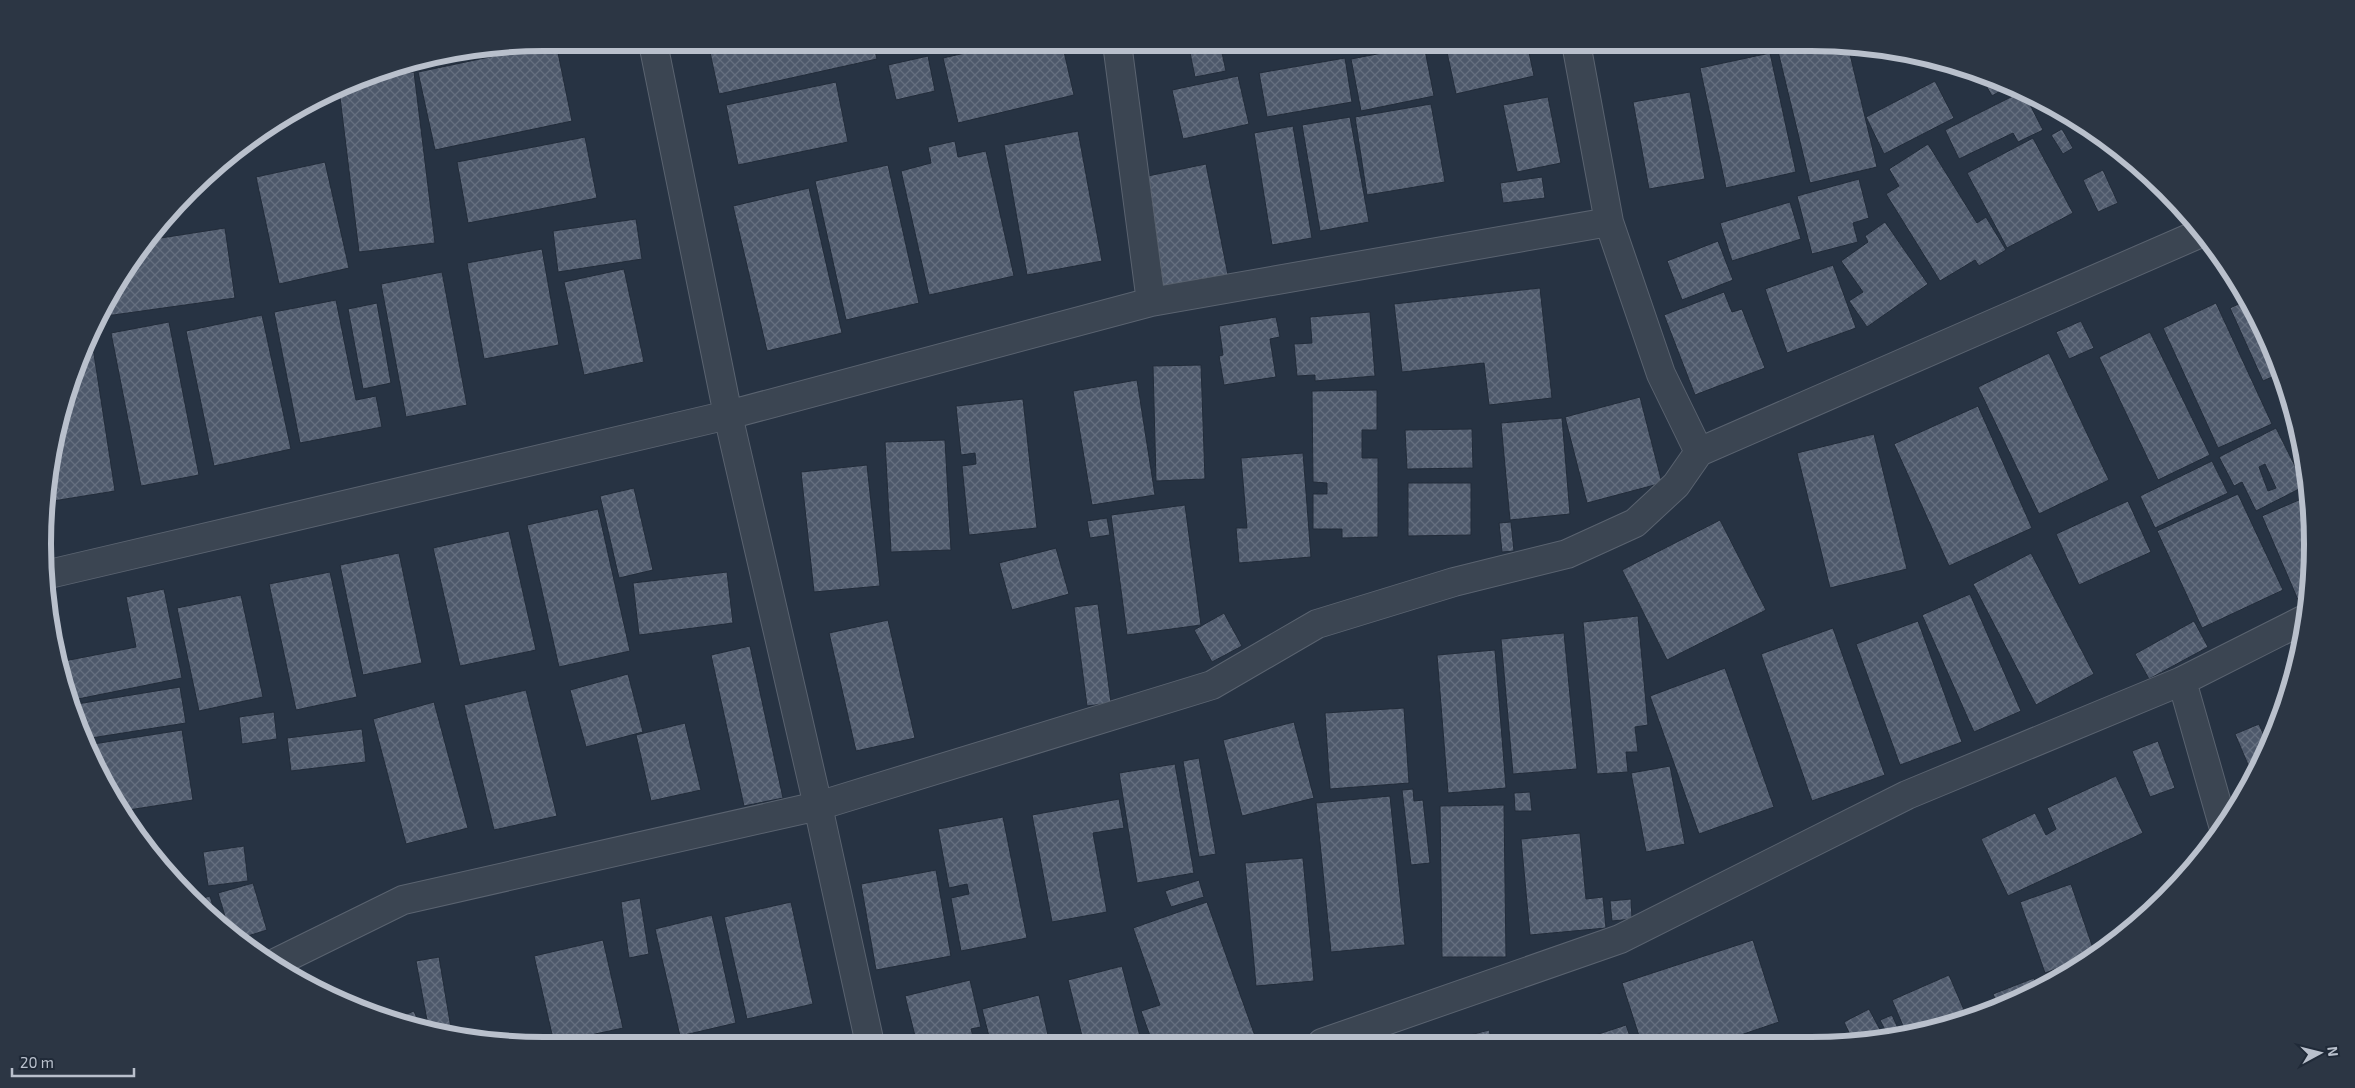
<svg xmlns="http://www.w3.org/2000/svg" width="2355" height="1088" font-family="'Exo 2',sans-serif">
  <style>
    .building { fill: url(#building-cross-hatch); stroke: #222c3a; fill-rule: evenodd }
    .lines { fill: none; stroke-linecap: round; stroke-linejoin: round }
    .minor-casing { stroke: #5a6370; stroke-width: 30 }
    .minor { stroke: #3b4552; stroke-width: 28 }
    .rim { fill: none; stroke: #b9c0cc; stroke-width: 6 }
  </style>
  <defs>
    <pattern id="building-cross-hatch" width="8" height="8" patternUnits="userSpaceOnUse" patternTransform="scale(1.25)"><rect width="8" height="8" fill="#4e596b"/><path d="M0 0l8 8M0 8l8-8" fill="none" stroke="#656f7f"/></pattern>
  </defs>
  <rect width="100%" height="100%" fill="#273343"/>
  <path class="building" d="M556,43L572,121L435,150L418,72Z
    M708,43H873L877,59L719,94Z
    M1009,43H1062L1074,95L958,123L943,58Z
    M1188,43H1262V45L1222,53L1226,71L1195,77Z
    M1266,43H1320L1268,52Z
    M1445,43H1527L1534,76L1456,94Z
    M1776,43H1811L1848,46L1877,167L1810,183Z
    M1424,45L1434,96L1361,111L1351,59Z
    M1770,53L1796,172L1726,188L1700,68Z
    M928,56L935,91L896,100L888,65Z
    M1345,58L1352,102L1267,117L1259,73Z
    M414,72L435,243L359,252L339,89L363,78Z
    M1979,73L2003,81L2010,85L1992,96Z
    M1238,76L1249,124L1183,139L1172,90Z
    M1935,81L1954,118L1884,154L1866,117Z
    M836,82L848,142L738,165L726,105Z
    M2023,91L2043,130L2018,142L2013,133L1959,159L1945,130Z
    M1690,92L1705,179L1649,189L1633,102Z
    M1548,97L1561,163L1517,172L1503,105Z
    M1431,104L1445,182L1367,195L1355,117Z
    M1350,117L1369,222L1320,231L1302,125Z
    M1293,126L1312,238L1272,245L1254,133Z
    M2062,129L2073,148L2063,154L2051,135Z
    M1078,131L1102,261L1027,275L1004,145Z
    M585,137L597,198L468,223L457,162Z
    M2033,138L2073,213L2007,248L1967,173Z
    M955,141L958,157L986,151L1014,276L929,295L901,171L931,163L928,147Z
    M1928,144L1977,223L1986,217L2006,250L1979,266L1975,260L1940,281L1886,194L1899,186L1889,169Z
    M221,161L209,181L203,177L214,167Z
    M325,162L349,268L279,284L256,177Z
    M1206,164L1228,275L1159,289L1138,178Z
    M888,165L919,303L846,320L815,181Z
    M2103,170L2118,203L2098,212L2083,180Z
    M1542,177L1545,198L1503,203L1500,183Z
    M1859,179L1869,218L1853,223L1858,242L1812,254L1797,196Z
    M809,188L842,333L767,351L733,206Z
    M1790,202L1801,239L1732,261L1720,223Z
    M636,219L642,259L558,272L553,231Z
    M1885,222L1928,284L1867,327L1849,301L1863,292L1841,261L1868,242L1865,236Z
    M225,228L235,298L99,317L110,294L148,240Z
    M1718,241L1733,280L1682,300L1667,261Z
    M542,249L559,345L484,359L467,263Z
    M1833,265L1856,328L1787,353L1765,289Z
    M624,269L644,362L584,375L564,282Z
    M442,272L467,405L406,417L381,284Z
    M1540,288L1552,398L1489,405L1484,363L1402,372L1394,304Z
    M1724,292L1732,312L1742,309L1765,368L1695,395L1664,315Z
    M336,300L356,400L376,396L382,427L300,443L274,312Z
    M2247,300L2274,352L2281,373L2263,381L2230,308Z
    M377,303L391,383L363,389L348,309Z
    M2216,303L2272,424L2218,448L2163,328Z
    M1370,312L1375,376L1315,381V375L1297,376L1294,344L1312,343L1310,317Z
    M262,315L291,449L214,466L186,331Z
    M1276,317L1280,337L1270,339L1276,377L1224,385L1219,356L1223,355L1219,326Z
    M2081,321L2094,348L2069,359L2056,332Z
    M169,322L199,475L141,486L111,333Z
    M2150,332L2210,455L2158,480L2099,357Z
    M92,341L115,491L47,502L52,446L69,383L88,342Z
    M2049,353L2109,480L2039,514L1978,387Z
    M1201,365L1205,479L1156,481L1153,366Z
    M1137,380L1155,495L1092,505L1073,391Z
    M1377,390V430H1362V458H1378V537L1342,538V529H1313V494H1327V483L1313,482L1312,391Z
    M1640,397L1662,483L1587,503L1565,417Z
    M1023,399L1037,528L969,535L962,466L976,464L975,453L961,455L956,406Z
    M1978,406L2032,528L1949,566L1894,444Z
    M1562,418L1570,514L1510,520L1501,423Z
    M2276,428L2305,486L2256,511L2242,482L2234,486L2219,457ZM2265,464L2276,488L2268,491L2259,467Z
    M1472,429L1473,468L1407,469L1405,430Z
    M1874,434L1907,569L1830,588L1797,453Z
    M945,440L951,550L891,552L885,442Z
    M1303,453L1311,557L1239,563L1236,528H1247L1241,458Z
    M2212,461L2228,493L2155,528L2140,496Z
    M867,465L880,586L814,592L801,472Z
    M1408,483H1471V535L1408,536Z
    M634,488L653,570L619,578L600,496Z
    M2238,494L2283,590L2202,628L2157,531Z
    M2308,496L2312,544L2307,596L2298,600L2262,516Z
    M2128,501L2151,552L2079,585L2056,534Z
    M1185,505L1201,625L1127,635L1111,515Z
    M598,509L630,651L559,667L527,525Z
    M1107,518L1110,535L1090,538L1087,521Z
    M1720,520L1766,610L1667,660L1622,570Z
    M1511,522L1514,551L1502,552L1499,523Z
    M509,531L536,650L460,666L433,548Z
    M1056,548L1069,594L1012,610L999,563Z
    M399,553L422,663L363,675L340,565Z
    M2031,553L2094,674L2036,705L1973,584Z
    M330,572L357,697L296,710L269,584Z
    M727,572L733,623L639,635L633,583Z
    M164,589L182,678L68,701L59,662L136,647L126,597Z
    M1970,594L2021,711L1974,732L1922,615Z
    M241,595L263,697L199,711L177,608Z
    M1098,604L1111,703L1087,706L1074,607Z
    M1224,613L1242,646L1212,662L1194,630Z
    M1638,616L1648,725L1635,727L1638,752H1626L1628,772L1597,774L1583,622Z
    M888,620L915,738L856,751L829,633Z
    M1918,621L1962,742L1900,765L1856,644Z
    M2194,621L2208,647L2149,679L2135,654Z
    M1833,628L1885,775L1812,801L1761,654Z
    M1564,633L1577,769L1513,774L1501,639Z
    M750,646L783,798L744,806L711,655Z
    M1495,650L1506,788L1448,793L1437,655Z
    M1725,668L1774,807L1699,834L1650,696Z
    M628,674L643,732L586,747L570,690Z
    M180,687L186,723L85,739L71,710V705Z
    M526,690L557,816L494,830L464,705Z
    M434,702L468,828L406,844L373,719Z
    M1404,708L1409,783L1330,789L1325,713Z
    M274,712L277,739L242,744L239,717Z
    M2279,721L2274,736L2252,774L2235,734L2259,724L2266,741L2273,738L2268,725Z
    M1294,722L1314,798L1242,816L1223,740Z
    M685,723L701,790L651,801L636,735Z
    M362,729L366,762L291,771L287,738Z
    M182,730L193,800L122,811L110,794L87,745Z
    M2158,741L2175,788L2150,797L2132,751Z
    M1199,758L1216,854L1199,857L1183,761Z
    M1175,764L1194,873L1137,883L1119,773Z
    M1670,766L1685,844L1646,852L1631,773Z
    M2116,776L2143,833L2008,896L1981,839L2035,813L2046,835L2056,829L2047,808Z
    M1413,789L1414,801L1423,800L1430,863L1411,865L1402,790Z
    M1530,792L1532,811H1515L1514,793Z
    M1390,796L1405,945L1331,952L1316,803Z
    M1119,799L1124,828L1093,833L1107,912L1052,922L1032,815Z
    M1504,805L1506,957H1442L1440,806Z
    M1003,817L1027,938L961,951L951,898L969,894L967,884L949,888L938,829Z
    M1580,833L1586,899L1603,897L1606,928L1530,935L1521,839Z
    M244,846L248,881L208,886L203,852Z
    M1303,858L1314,981L1256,986L1245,863Z
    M936,870L951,956L876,970L861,884Z
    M1199,880L1204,897L1171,907L1165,891Z
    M253,883L267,930L238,939L230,933L218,893Z
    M2071,884L2095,954L2045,973L2020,902Z
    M210,896L218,924L193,901Z
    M640,898L649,954L629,958L621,902Z
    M1631,899L1632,919L1612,921L1610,901Z
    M791,902L813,1004L747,1019L724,917Z
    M1207,902L1255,1036L1234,1043L1153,1044L1141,1011L1160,1005L1133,928Z
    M712,915L736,1023L680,1036L655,929Z
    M603,940L623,1028L554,1043L534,956Z
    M1753,940L1779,1022L1720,1042H1641L1622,983Z
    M439,957L451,1028L431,1031H429L416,961Z
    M1122,966L1142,1044H1084L1068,980Z
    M1949,975L1967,1017L1906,1033L1892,1000Z
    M2034,978L2037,987L1999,1008L1993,994Z
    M970,980L981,1027L971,1029L975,1044H917L905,996Z
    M1039,995L1050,1044H991L982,1009Z
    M1869,1009L1885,1039L1853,1041L1844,1022Z
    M414,1011L421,1028L392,1020Z
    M1892,1015L1901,1035L1889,1038L1880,1020Z
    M1626,1025L1632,1042H1574Z
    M1489,1030L1492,1042L1444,1043V1042Z
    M624,1036L626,1045H586Z"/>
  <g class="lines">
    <g class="minor-casing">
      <path id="minor" d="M653,43L728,415L818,806L870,1044
        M1117,43L1151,302
        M1576,43L1609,222L1661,374L1699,452
        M45,575L728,415L1151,302L1609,222
        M2182,681L2223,825
        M273,964L403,900L818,806L1212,685L1317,624L1454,582L1567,554L1635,523L1676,485L1699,452L2201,233
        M1322,1043L1620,939L1907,795L2182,681L2305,619"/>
    </g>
    <use href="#minor" class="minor"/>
  </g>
  <path d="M0 0H2355V1088H0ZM544 51H1811A493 493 0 0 1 2304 544V544A493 493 0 0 1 1811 1037H544A493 493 0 0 1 51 544V544A493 493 0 0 1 544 51Z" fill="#2c3644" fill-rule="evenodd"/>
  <path class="rim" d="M544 51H1811A493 493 0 0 1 2304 544V544A493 493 0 0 1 1811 1037H544A493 493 0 0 1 51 544V544A493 493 0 0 1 544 51Z"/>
  <g transform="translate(2320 1053) rotate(83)" stroke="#202a38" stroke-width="4" paint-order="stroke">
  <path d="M0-4L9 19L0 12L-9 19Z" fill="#b9c0cc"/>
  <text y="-8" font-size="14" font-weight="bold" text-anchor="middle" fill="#b9c0cc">N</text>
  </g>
  <path d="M12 1068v8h122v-8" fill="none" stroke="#b9c0cc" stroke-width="2.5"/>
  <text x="20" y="1068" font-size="15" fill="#b9c0cc" stroke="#202a38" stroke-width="4" paint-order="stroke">20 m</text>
</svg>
